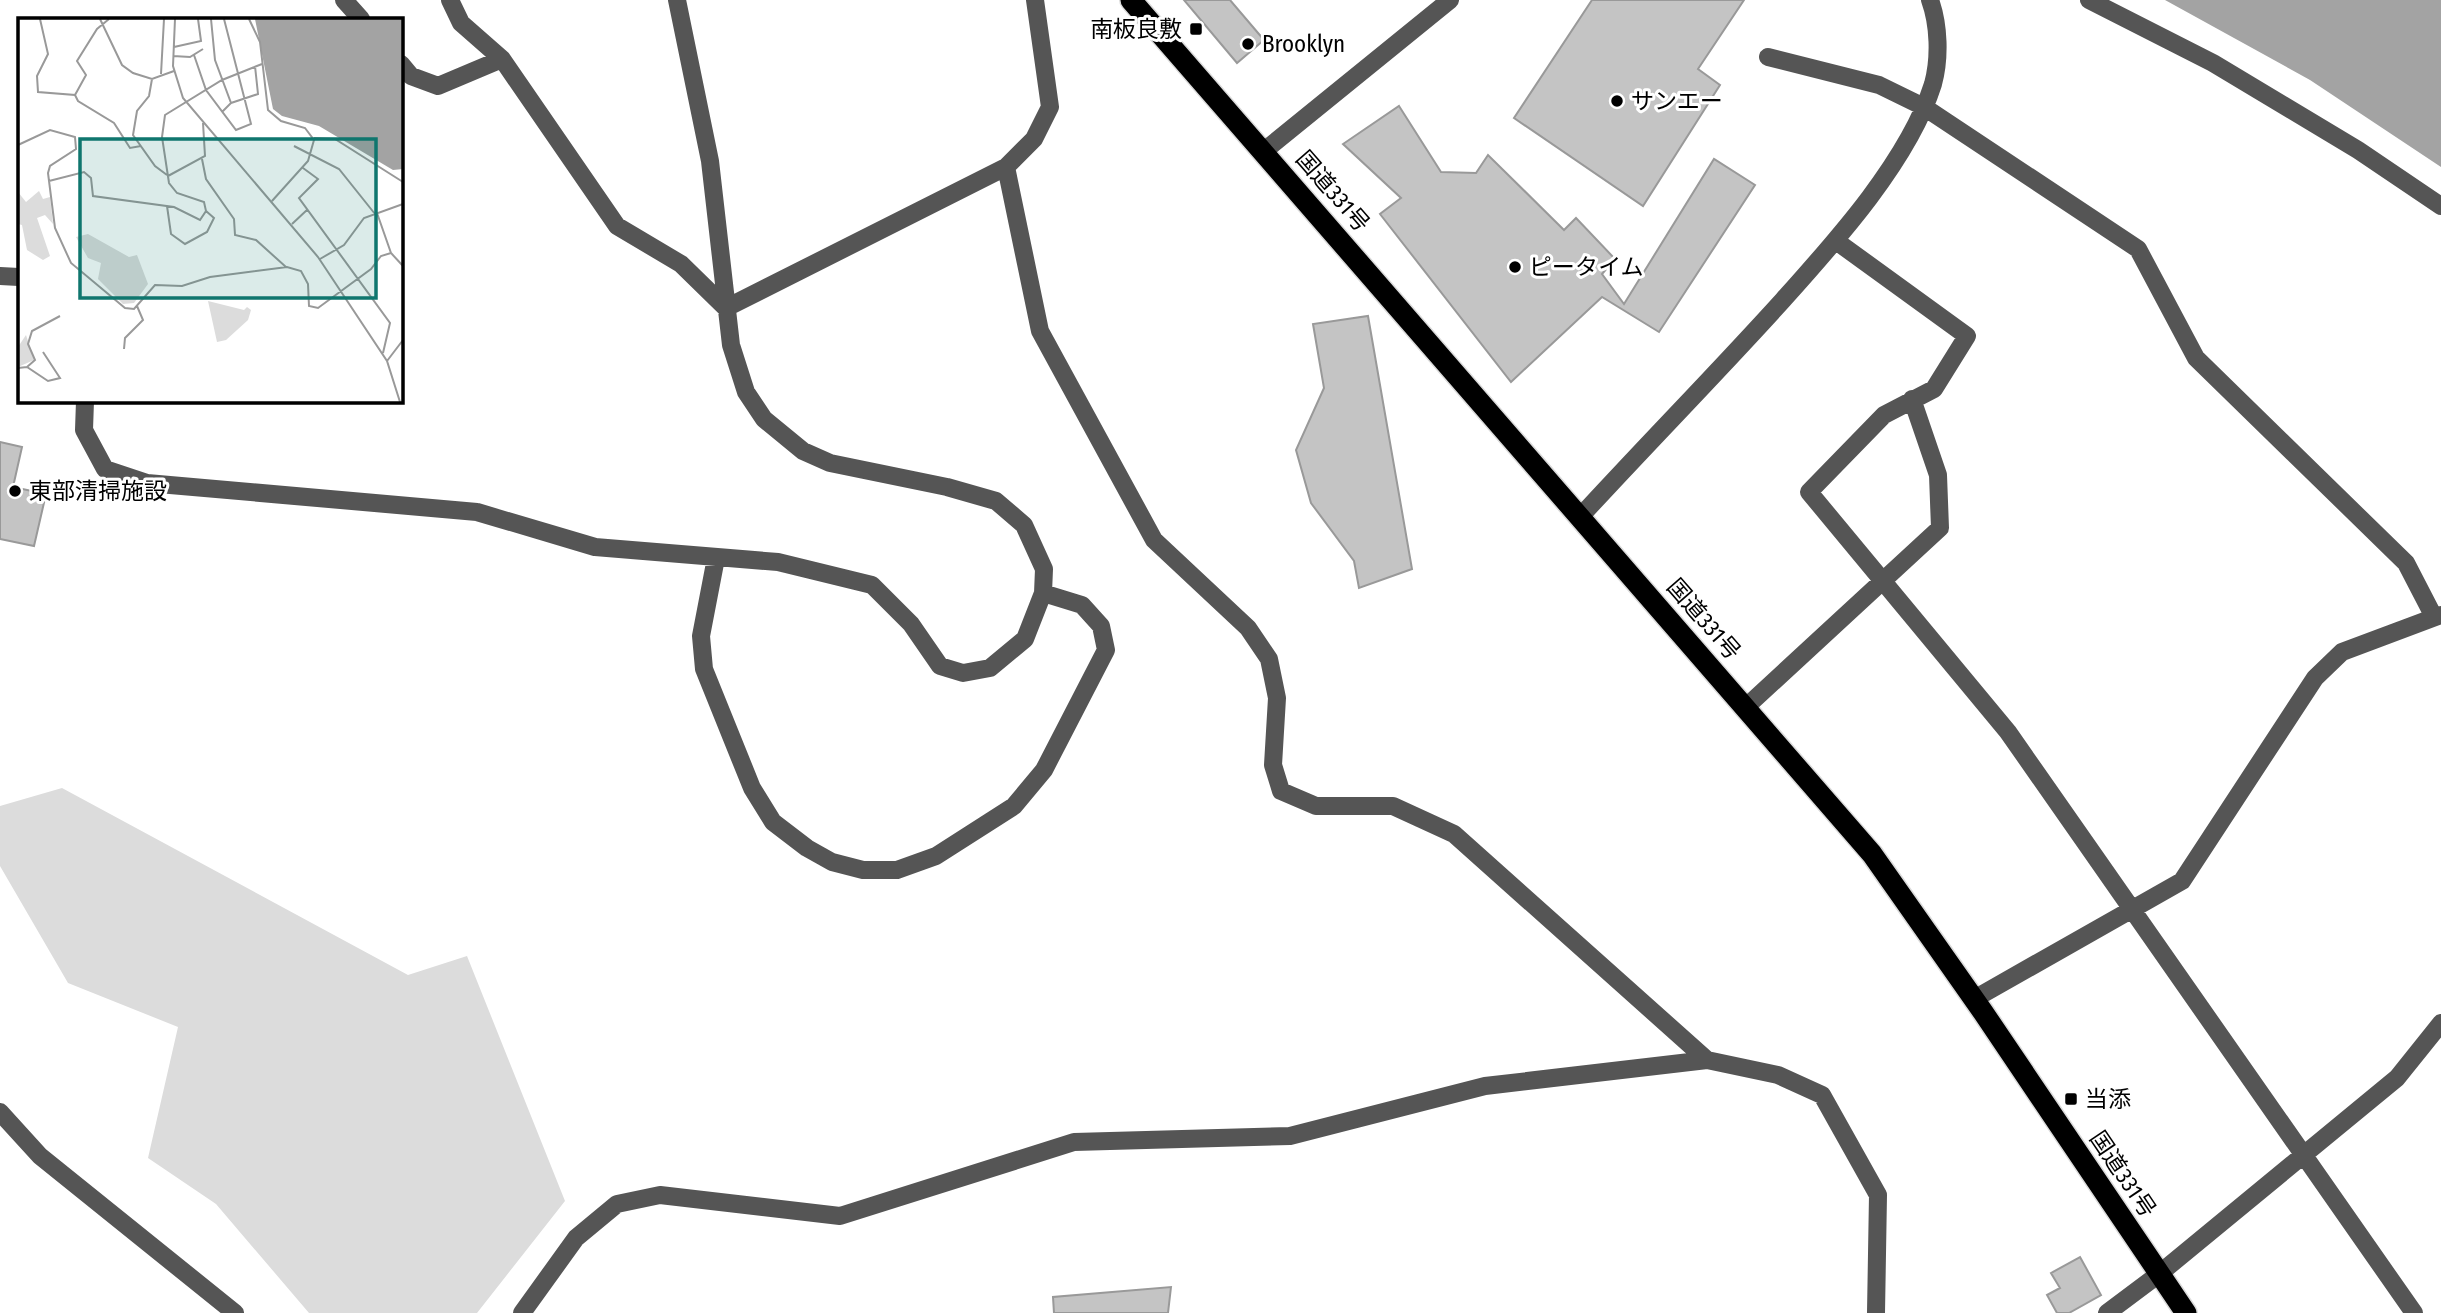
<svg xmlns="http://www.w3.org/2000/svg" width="2441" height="1313" font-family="'Fira Sans Condensed','Noto Sans JP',sans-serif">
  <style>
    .green { fill: #dcdcdc }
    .water { fill: #a3a3a3 }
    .building { fill: #c4c4c4; stroke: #999; stroke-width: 2 }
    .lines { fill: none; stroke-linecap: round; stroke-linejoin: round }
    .highway-casing { stroke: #dbdbdb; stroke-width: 24 }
    .minor { stroke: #555; stroke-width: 18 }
    .highway { stroke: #000; stroke-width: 21 }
    .poi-dot { fill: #000; stroke: #fff; stroke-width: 2.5 }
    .labels { text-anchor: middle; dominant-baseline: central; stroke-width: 6; stroke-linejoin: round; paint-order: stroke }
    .poi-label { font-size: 23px; fill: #000; stroke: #fff; text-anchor: start }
    .street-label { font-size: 23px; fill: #000; stroke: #fff }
    .inset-road { fill: none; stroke: #999; stroke-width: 2 }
    .view { fill: #0f766e; fill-opacity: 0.15; stroke: #0f766e; stroke-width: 3.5 }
    .inset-edge { fill: none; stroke: #000; stroke-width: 3.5 }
  </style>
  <rect width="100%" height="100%" fill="#fff"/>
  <path class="green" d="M62,788L408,975L467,956L565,1201L477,1313H309L216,1204L148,1158L178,1027L68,983L0,866V806Z"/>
  <path class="water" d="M2165,0H2441V167L2310,80Z"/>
  <path class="building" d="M1184,0H1230L1264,40L1237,63Z
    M1592,0H1744L1698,69L1720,85L1643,206L1514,118Z
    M1399,106L1441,172L1476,173L1488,155L1564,230L1576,218L1615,259L1602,274L1624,304L1714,159L1755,185L1659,332L1602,297L1511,382L1380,214L1401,198L1343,144Z
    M1368,316L1412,569L1359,588L1354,561L1311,503L1296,450L1324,388L1313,324Z
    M0,442L22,447L13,487L46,494L34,546L0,539Z
    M2080,1257L2101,1295L2069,1313H2057L2047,1295L2060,1288L2051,1273Z
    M1171,1287L1168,1313H1054L1053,1297Z"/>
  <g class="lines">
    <g class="highway-casing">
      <path id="highway" d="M1131,0L1872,854L1983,1012L2186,1313"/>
    </g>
    <path class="minor" d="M344,0L361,19
      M450,0L461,23L502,59L617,226L681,264L726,308
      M2089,0L2213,63L2358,150L2441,206
      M1768,57L1879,85L1924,107L2138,249L2196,358L2406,563L2434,617
      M401,64L411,76L438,86L502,59
      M1264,151L1450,0
      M1006,167L1040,331L1154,540L1248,628L1269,659L1277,698L1273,765L1281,791L1316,806H1393L1454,834L1707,1060
      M1836,241L1967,336L1934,389L1884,415L1809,492L2008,732L2414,1313
      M0,276L19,277
      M726,308L1006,167L1034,139L1050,107L1035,0
      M85,401L84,430L105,469L147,483L477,512L595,547L778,562L872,585L911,624L940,666L963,673L990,668L1025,639L1043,593L1044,569L1024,525L996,501L947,487L830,463L803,451L764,419L746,392L731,345L710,161L677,0
      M1580,517C1647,444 1716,374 1783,300C1836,241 1909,160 1933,84C1940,58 1939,25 1930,0
      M716,558L701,636L704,669L752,788L773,822L807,848L832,862L863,870H897L936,856L1014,806L1044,770L1106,650L1101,626L1082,605L1043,593
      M1746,707L1940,528L1938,475L1912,399
      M1974,999L2182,881L2315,678L2342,652L2441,615
      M0,1112L40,1156L235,1313
      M522,1313L576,1238L617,1204L660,1195L840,1216L1074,1142L1290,1136L1485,1086L1707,1060L1778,1075L1822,1095L1878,1195L1876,1313
      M2107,1313L2159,1274L2397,1078L2441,1023"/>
    <use href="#highway" class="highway"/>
  </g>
  <g class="poi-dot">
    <rect x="1189" y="22" width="14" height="14" rx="3.5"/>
    <circle cx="1248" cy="44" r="7"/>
    <circle cx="1617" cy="101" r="7"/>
    <circle cx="1515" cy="267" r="7"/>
    <circle cx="15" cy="491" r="7"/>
    <rect x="2064" y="1092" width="14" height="14" rx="3.5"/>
  </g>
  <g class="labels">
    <g class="poi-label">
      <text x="1182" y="29" text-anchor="end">南板良敷</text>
      <text x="1262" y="44">Brooklyn</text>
      <text x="1631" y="101">サンエー</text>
      <text x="1529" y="267">ピータイム</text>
      <text x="29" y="491">東部清掃施設</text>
      <text x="2085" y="1099">当添</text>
    </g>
    <g class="street-label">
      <text transform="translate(1333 191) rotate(49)">国道331号</text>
      <text transform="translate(1704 619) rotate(49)">国道331号</text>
      <text transform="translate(2123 1174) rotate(56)">国道331号</text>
    </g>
  </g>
  <g transform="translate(18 18)">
    <rect width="385" height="385" fill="#fff"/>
    <path d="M21,173L25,181L32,179L35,206L27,197L19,200L32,238L25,242L9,232L4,207L0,206V174L8,184ZM70,216L111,239L119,237L130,266L116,285L105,286L80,261L83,245L70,240L58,219ZM190,283L226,292L229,289L233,292L230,302L208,322L199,324ZM8,317L16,342L0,349V329Z" fill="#dcdcdc"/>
    <path d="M237,1H385V151L375,152L301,108L264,98L255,91Z" fill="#a3a3a3"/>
    <path class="inset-road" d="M22,1L30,36L19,58L20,74L57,77L60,83L96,105L112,130L123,128M82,1L104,47L115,55L134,61L156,53M157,1L155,48L165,80L300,239L369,343L382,384M193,1L197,42L213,85L204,94M231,1L242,24L250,92L263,103L287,110L296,122L290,143L254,183M156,29L183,23L180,1M176,37L188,72L218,112L233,106L206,1M155,38L172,39L185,31M143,56L146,1M134,61L131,78L119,93L115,117L137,148L149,157M57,77L68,57L59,43L79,11L91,1M213,85L240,76L237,48M296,120L317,121L385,164M0,127L32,112L57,119L58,131L32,148L30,155L37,210L53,245L107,290L116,291L137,267L164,268L192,259L269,249L283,253L290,266L291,288L300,290L353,251L363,238L373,235M276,128L321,151L357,196M184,141L188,161L216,201L217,217L238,222L268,249M285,150L300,161L281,180L372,305L365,335M150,158L187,138L185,105M31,163L66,154L73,160L75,178L156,189L182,202L188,193L186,184L159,175L151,165L144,119L147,97L204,62L244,46M149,188L153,216L167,226L189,214L196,200L188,193M359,195L373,235L385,248M274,206L290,191M302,241L326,227L346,200L385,186M106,331L107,320L125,302L119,288M369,343L385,322M9,349L17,342L10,326L14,313L42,298M0,350L9,349L30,363L42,360L25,334"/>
    <path class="view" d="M62,121H358V280H62Z"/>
    <rect width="385" height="385" class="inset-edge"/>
  </g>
</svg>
